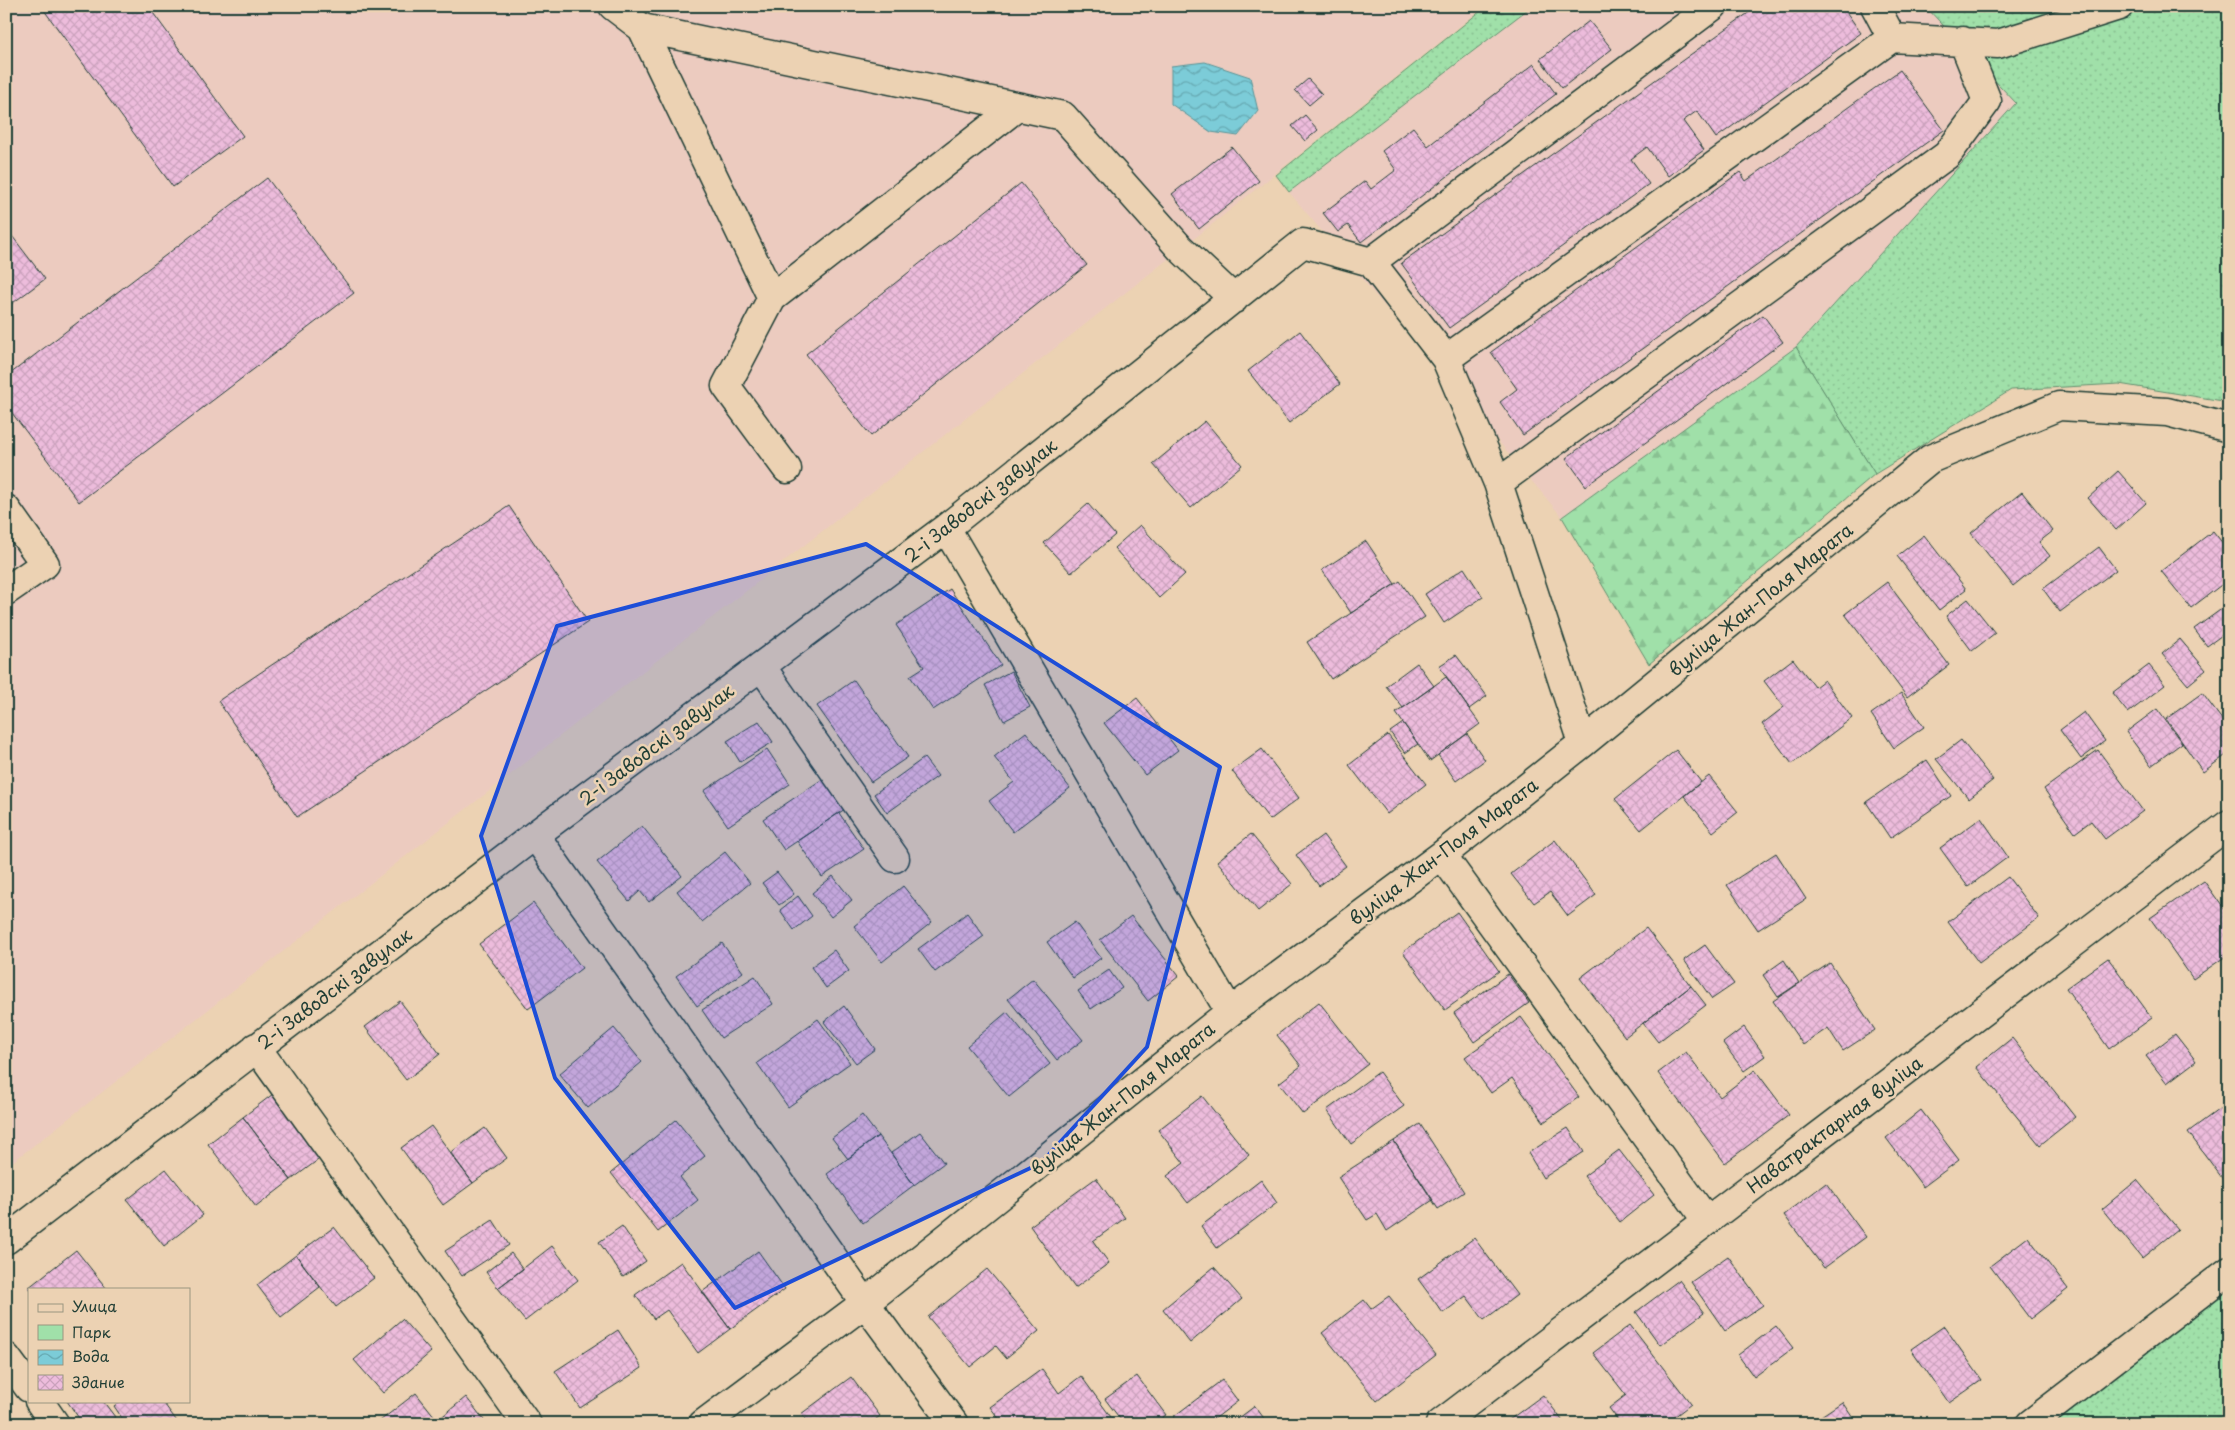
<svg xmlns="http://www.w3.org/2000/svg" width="2235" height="1430" font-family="'Playpen Sans',sans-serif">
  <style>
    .built { fill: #eccbbf }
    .green { fill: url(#green-dots); stroke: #608e6e }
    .forest { fill: url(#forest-firs); stroke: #608e6e }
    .water { fill: url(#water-waves); stroke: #579396 }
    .building { fill: url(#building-cross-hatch); stroke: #1f3d34 }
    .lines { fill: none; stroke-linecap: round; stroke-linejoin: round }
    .minor-casing { stroke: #1f3d34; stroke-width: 31 }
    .minor { stroke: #ecd2b3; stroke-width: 28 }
    .marked { fill: #1d4ed8; fill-opacity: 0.2; stroke: #1d4ed8; stroke-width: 4; stroke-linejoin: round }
    .labels { text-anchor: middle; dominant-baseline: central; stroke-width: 5; stroke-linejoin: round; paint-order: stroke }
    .street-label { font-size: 18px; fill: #1f3d34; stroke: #ecd2b3 }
  </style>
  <defs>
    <pattern id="green-dots" width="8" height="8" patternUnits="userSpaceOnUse" patternTransform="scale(1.25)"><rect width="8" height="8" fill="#a0e0a9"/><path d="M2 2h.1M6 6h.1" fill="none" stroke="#89c192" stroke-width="1.8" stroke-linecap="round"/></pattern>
    <pattern id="forest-firs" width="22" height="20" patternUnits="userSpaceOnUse" patternTransform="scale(1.25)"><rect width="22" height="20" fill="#a0e0a9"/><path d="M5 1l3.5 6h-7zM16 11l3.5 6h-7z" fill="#89c192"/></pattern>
    <pattern id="water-waves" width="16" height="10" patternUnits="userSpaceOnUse" patternTransform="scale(1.25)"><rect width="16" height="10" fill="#7cccd8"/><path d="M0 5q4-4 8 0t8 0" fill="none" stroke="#65a7b0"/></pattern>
    <pattern id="building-cross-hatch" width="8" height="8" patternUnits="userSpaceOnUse" patternTransform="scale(1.25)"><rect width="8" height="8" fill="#edbcdc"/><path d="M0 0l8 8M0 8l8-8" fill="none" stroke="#cba2bd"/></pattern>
  </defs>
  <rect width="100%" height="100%" fill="#ecd2b3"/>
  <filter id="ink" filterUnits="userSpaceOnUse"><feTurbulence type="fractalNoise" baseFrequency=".02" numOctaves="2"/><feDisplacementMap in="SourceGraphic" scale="10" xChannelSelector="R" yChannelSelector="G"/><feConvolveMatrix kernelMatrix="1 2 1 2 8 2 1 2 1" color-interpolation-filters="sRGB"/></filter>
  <g filter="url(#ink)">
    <path class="built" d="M6,6H1485L1200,234L745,592L6,1167Z
      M1532,6H1925L2017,103L1796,347L1562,517L1289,192Z"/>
    <path class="green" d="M1487,6H1532L1289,192L1276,175Z
      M1925,6H2229V402L2119,384L2011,390L1875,474L1796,347L2016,103Z
      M2229,1266V1424H2028Z"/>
    <path class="forest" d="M1796,347L1875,474L1649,664L1562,517Z"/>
    <path class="water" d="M1205,62L1250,77L1258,111L1238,136L1211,132L1171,104V66Z"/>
    <path class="building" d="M41,6H148L243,136L173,187Z
      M1758,6H1842L1861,33L1716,138L1697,111L1683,121L1704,150L1668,176L1647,147L1631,159L1649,184L1449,328L1401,263Z
      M1589,21L1612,49L1562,88L1540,59Z
      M1534,64L1556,94L1361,242L1348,225L1338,232L1323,213L1365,181L1371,189L1396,170L1382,151L1413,127L1428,146Z
      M1900,70L1944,130L1523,435L1500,402L1517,389L1491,352L1740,172L1746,181Z
      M1308,79L1322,94L1309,105L1295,90Z
      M1305,115L1318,130L1305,141L1292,126Z
      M1232,147L1259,181L1199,229L1172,194Z
      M267,178L354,293L79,502L6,405V377Z
      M1021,183L1087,265L871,436L806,354Z
      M6,228L45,279L6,308Z
      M1763,315L1783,342L1586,486L1566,458Z
      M1300,331L1340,384L1289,423L1248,371Z
      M1205,421L1242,465L1191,508L1153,464Z
      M2118,471L2146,503L2116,530L2088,498Z
      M2022,492L2053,531L2039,542L2050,556L2013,586L1971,533Z
      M1088,504L1115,535L1071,573L1044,543Z
      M509,506L588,622L297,817L218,701Z
      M1140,525L1185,574L1159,598L1114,548Z
      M2213,531L2229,551V579L2191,608L2161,571Z
      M1924,535L1966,589L1939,610L1897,556Z
      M1366,541L1395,584L1351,613L1322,570Z
      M2099,547L2116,570L2060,612L2043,589Z
      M1464,568L1483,597L1444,623L1425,594Z
      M1400,581L1425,617L1331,679L1307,642Z
      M1887,582L1949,665L1907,697L1845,614Z
      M950,589L1001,665L933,710L910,676L924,667L896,625Z
      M1968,599L1995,633L1972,651L1946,616Z
      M2227,605L2229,608V630L2207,646L2194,629Z
      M2180,639L2206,670L2188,685L2162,654Z
      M1456,655L1487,696L1469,709L1439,666Z
      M1793,659L1815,687L1824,680L1852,718L1792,764L1762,724L1784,707L1764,681Z
      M1417,663L1434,686L1403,708L1386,686Z
      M2149,665L2165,685L2128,713L2112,693Z
      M1011,671L1030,707L1004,721L985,685Z
      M1446,677L1480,724L1430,761L1396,713Z
      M854,680L908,757L871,782L817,706Z
      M1901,693L1924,727L1894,748L1871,714Z
      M2202,693L2229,729V753L2203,772L2166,719Z
      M1137,698L1178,750L1145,775L1104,723Z
      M2157,709L2182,743L2151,766L2126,732Z
      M2084,712L2105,741L2081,759L2060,730Z
      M759,721L773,742L740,762L727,741Z
      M1403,723L1418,744L1405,753L1390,732Z
      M1026,732L1070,788L1013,832L989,801L1014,782L994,757Z
      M1467,734L1485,760L1456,781L1438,755Z
      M1388,735L1426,784L1387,814L1349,765Z
      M1961,740L1993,780L1969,799L1936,759Z
      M767,749L790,784L728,826L704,791Z
      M1262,749L1299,798L1270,820L1232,771Z
      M1676,750L1701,782L1641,830L1615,799Z
      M2098,750L2143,811L2105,839L2091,821L2075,833L2044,789Z
      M924,758L938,776L887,813L874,794Z
      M1927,760L1951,796L1890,838L1866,802Z
      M1709,776L1738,812L1713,832L1684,796Z
      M824,778L845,809L784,850L763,819Z
      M839,813L864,849L822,877L797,841Z
      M1981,818L2008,857L1968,887L1940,848Z
      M642,826L682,876L649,902L640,891L629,901L597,862Z
      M1251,834L1292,884L1258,911L1217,861Z
      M1323,835L1346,866L1319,886L1296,855Z
      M1555,840L1596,895L1568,916L1550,892L1534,903L1511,874Z
      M725,852L750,883L702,922L677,891Z
      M1776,853L1806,899L1758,930L1727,885Z
      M777,872L794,894L779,905L762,883Z
      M833,876L852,900L831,917L812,893Z
      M2008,877L2039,918L1979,963L1948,922Z
      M2204,881L2229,916V954L2193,979L2150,918Z
      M903,886L932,922L882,962L854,926Z
      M798,896L812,916L794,930L780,910Z
      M533,903L582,968L528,1009L479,944Z
      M1457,912L1499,971L1445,1010L1403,952Z
      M967,913L984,936L935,972L918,949Z
      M1131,916L1179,976L1148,1001L1100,940Z
      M1075,922L1101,958L1073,978L1047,942Z
      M1646,928L1691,986L1625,1037L1580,978Z
      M722,943L743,972L697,1006L676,976Z
      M1705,945L1734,984L1712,999L1684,960Z
      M834,950L849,971L826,988L811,967Z
      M2108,958L2152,1018L2109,1049L2066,988Z
      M1784,960L1799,983L1778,997L1763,975Z
      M1830,963L1875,1030L1843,1051L1828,1028L1803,1045L1773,1001Z
      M1109,970L1122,988L1091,1009L1078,991Z
      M1508,974L1529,1003L1474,1042L1454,1013Z
      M755,976L773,1004L721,1038L702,1010Z
      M1033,979L1083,1040L1057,1060L1008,999Z
      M1691,986L1706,1005L1658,1042L1643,1023Z
      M400,1001L440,1054L406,1080L365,1027Z
      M1319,1002L1368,1064L1303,1114L1279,1083L1301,1066L1277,1035Z
      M844,1006L875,1049L856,1063L824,1022Z
      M1007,1012L1050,1064L1009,1097L967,1046Z
      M1521,1017L1579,1097L1544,1122L1512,1078L1491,1093L1465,1057Z
      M818,1019L850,1063L788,1107L757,1063Z
      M1744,1027L1765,1056L1744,1071L1723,1043Z
      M614,1028L642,1062L588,1108L559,1074Z
      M2175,1034L2196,1061L2167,1083L2146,1056Z
      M2012,1038L2075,1117L2040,1145L1976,1067Z
      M1686,1052L1720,1097L1755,1070L1789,1115L1725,1163L1658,1073Z
      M1379,1072L1404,1106L1351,1144L1327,1110Z
      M273,1094L322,1157L291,1180L243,1117Z
      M1202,1096L1249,1155L1188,1203L1167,1176L1184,1163L1158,1130Z
      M2222,1107L2229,1115L2228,1186L2188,1132Z
      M1921,1110L1959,1160L1923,1187L1886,1138Z
      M862,1115L878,1136L848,1159L832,1138Z
      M243,1117L291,1180L256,1207L208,1144Z
      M676,1120L705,1156L680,1177L698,1200L658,1232L611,1173Z
      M1420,1124L1464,1192L1438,1209L1394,1141Z
      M431,1126L473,1183L443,1205L401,1148Z
      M485,1128L507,1158L473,1183L450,1153Z
      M1568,1128L1584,1152L1543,1178L1528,1153Z
      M920,1132L944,1163L914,1185L891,1153Z
      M878,1136L914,1185L863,1223L827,1174Z
      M1394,1141L1433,1200L1387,1231L1377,1214L1367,1220L1338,1177Z
      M1619,1150L1654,1195L1620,1222L1584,1176Z
      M166,1169L203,1215L164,1246L127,1200Z
      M1096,1178L1125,1218L1093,1241L1109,1263L1075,1288L1030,1226Z
      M1261,1180L1277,1203L1217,1248L1201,1226Z
      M2137,1180L2178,1229L2142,1258L2102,1209Z
      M1826,1183L1866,1237L1824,1268L1784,1215Z
      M493,1220L509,1245L462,1276L445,1251Z
      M622,1226L646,1261L623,1277L599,1242Z
      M334,1227L374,1278L336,1307L296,1255Z
      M2028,1237L2068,1289L2030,1319L1990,1266Z
      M1474,1238L1517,1295L1484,1320L1466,1296L1443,1313L1418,1279Z
      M552,1246L578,1280L525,1321L498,1288Z
      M76,1250L107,1289H29L28,1288Z
      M758,1251L785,1289L730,1329L702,1292Z
      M511,1253L523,1269L498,1288L486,1272Z
      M296,1255L320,1287L281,1317L257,1285Z
      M1728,1256L1763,1305L1725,1331L1691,1282Z
      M681,1262L730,1329L698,1353L667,1310L654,1319L635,1295Z
      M1214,1267L1242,1299L1190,1343L1163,1309Z
      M987,1269L1039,1331L1006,1358L996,1346L970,1367L928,1317Z
      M1679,1280L1704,1313L1660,1345L1636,1312Z
      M1389,1296L1436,1355L1377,1401L1322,1333L1364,1300L1371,1309Z
      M402,1319L431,1352L383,1393L354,1360Z
      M1630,1325L1691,1404L1665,1424H1621L1609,1408L1626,1395L1593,1353Z
      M1776,1326L1793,1348L1754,1377L1738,1355Z
      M1944,1326L1982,1380L1949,1403L1911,1349Z
      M618,1330L642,1368L580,1408L555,1371Z
      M1042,1369L1059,1393L1081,1376L1116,1424H1003L990,1407Z
      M1137,1376L1166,1415L1153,1424H1124L1105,1399Z
      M851,1377L880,1416L870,1424H809L801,1414Z
      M1222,1380L1238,1401L1208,1424H1179L1173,1417Z
      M416,1393L435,1417L425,1424H376Z
      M1543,1395L1565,1424H1512L1509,1420Z
      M466,1397L487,1424H433Z
      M67,1401H103L115,1417L106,1424H83Z
      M121,1401H162L179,1424H126L114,1406Z
      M1842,1402L1857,1424H1809Z
      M1255,1406L1268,1424H1231Z"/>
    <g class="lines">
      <g class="minor-casing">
        <path id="minor" d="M613,6L642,28L1063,116L1180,248L1234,299
          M1713,6L1371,262L1446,359L1892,38L1998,44L2119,6
          M1875,6L1892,38
          M642,28L772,298
          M1446,359L1498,483L1947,155L1987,101L1963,41
          M787,469L726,386L772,298L1017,107
          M1498,483L1583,743
          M6,509L45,564L6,591
          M946,528L1230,1012
          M761,666L895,858
          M535,835L865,1303L954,1424
          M1442,855L1707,1221
          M256,1047L527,1424
          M6,1240L535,835L946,528L1303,243L1371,262
          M6,1357L29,1388
          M39,1401L55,1424
          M703,1424L865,1303L1230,1012L1442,855L1583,743L1930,459L2059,406L2167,412L2229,428
          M1440,1424L2229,824
          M2030,1424L2229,1271"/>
      </g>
      <use href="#minor" class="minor"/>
    </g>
  </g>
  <path class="marked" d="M866,544L1220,767L1147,1047L1041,1163L735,1308L555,1078L481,836L557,626Z"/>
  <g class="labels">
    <g class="street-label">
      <text transform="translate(980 500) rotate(-38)">2-і Заводскі завулак</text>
      <text transform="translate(1760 599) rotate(-39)">вуліца Жан-Поля Марата</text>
      <text transform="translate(656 744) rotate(-37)">2-і Заводскі завулак</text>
      <text transform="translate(1443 851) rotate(-37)">вуліца Жан-Поля Марата</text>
      <text transform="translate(334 988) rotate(-37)">2-і Заводскі завулак</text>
      <text transform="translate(1122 1098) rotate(-39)">вуліца Жан-Поля Марата</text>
      <text transform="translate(1834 1124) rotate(-37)">Наватрактарная вуліца</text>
    </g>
  </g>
  <rect width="2235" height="1430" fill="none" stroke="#ecd2b3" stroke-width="25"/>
  <rect x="12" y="12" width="2210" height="1405" fill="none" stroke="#1f3d34" stroke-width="2" filter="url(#ink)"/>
  <rect x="28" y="1288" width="162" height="115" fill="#ecd2b3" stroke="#9a9680"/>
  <rect x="38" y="1304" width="25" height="8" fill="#ecd2b3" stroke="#9a9680"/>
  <text x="72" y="1312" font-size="15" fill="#1f3d34">Улица</text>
  <rect x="38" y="1325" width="25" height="15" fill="#a0e0a9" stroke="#9a9680"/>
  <text x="72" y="1338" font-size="15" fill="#1f3d34">Парк</text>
  <rect x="38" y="1350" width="25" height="15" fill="url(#water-waves)" stroke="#9a9680"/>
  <text x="72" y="1362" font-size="15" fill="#1f3d34">Вода</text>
  <rect x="38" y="1375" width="25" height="15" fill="url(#building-cross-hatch)" stroke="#9a9680"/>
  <text x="72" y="1388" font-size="15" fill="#1f3d34">Здание</text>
</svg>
